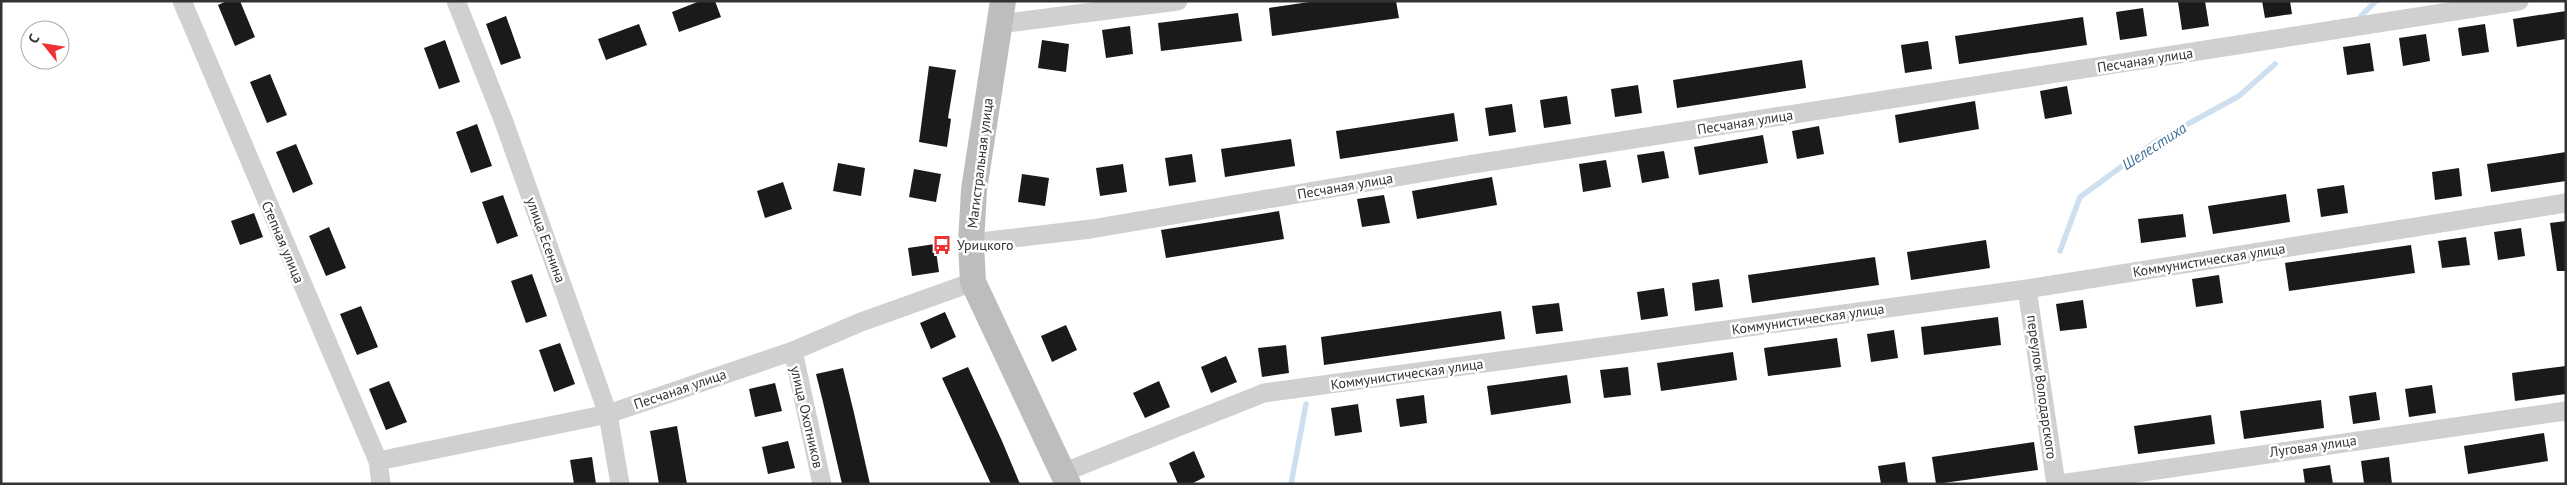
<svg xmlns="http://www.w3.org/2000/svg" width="2567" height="485" font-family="'PT Sans',sans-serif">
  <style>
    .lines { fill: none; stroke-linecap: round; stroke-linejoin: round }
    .stream { stroke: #cee0ef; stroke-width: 5.5 }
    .building { fill: #1a1a1a }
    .street { stroke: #d0d0d0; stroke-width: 19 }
    .secondary { stroke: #bdbdbd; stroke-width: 26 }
    .labels { text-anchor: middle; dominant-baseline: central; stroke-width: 5; stroke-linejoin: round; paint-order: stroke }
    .street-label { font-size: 14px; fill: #333; stroke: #fff }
    .poi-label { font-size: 14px; fill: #333; stroke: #fff; text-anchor: start }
    .water-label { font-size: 15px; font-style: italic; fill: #3b6e9b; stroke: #fff }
  </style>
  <rect width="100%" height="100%" fill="#fff"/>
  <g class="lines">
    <path class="stream" d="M2361,16L2376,1
      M2060,251L2080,197L2155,142L2239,96L2275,64
      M1291,484L1306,404"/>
  </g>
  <path class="building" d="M227,1H240L255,37L235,46L218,5Z
    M700,1H715L721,17L679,32L672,12Z
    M1316,1H1396L1399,18L1272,36L1269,8Z
    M2186,1H2205L2209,26L2182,30L2178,2Z
    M2262,1H2290L2292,14L2265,18Z
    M2143,8L2147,36L2120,40L2116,12Z
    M2566,11V39L2517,47L2513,19Z
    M1238,13L1242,41L1161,51L1158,23Z
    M506,16L521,58L501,65L486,24Z
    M2083,17L2087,45L1959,64L1955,36Z
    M639,24L647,45L606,60L598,39Z
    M2485,24L2489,52L2462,56L2458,28Z
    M1130,26L1133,54L1106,58L1102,30Z
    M2426,34L2430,61L2403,66L2399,38Z
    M445,40L460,82L439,89L424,48Z
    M1042,40L1069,44L1066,72L1038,68Z
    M1928,41L1932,69L1905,73L1901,45Z
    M2370,43L2374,71L2347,75L2343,47Z
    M1802,60L1806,88L1677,108L1673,80Z
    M929,66L956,70L948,118L951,119L947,147L919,142Z
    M270,74L287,115L267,123L250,82Z
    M1638,85L1642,113L1615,117L1611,89Z
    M2067,86L2072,114L2045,119L2040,91Z
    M1567,96L1571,124L1544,128L1540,100Z
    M1975,101L1979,129L1899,143L1895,115Z
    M1512,104L1516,132L1489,136L1485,108Z
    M1454,113L1458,141L1340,159L1336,131Z
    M477,124L492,166L471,173L456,132Z
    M1819,126L1824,154L1797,159L1792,131Z
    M1763,135L1768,163L1699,175L1694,147Z
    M1291,139L1295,166L1225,177L1221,149Z
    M296,144L313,184L293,193L276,152Z
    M1664,151L1669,178L1642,183L1637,155Z
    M2566,152V181L2491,192L2487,164Z
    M1192,154L1196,182L1169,186L1165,158Z
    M1606,160L1611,187L1583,192L1579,164Z
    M838,163L865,168L861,196L833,191Z
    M1123,164L1127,192L1100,196L1096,168Z
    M2459,168L2462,196L2435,200L2432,172Z
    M914,169L941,174L936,202L909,197Z
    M1022,174L1049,178L1045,206L1018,202Z
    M1492,177L1497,205L1417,219L1412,191Z
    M783,182L792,209L765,218L757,191Z
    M2344,185L2348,213L2321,217L2317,189Z
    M2286,194L2290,222L2213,234L2208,206Z
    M503,195L518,236L497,244L482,202Z
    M1384,195L1390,223L1362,227L1357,199Z
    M1279,211L1284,239L1166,258L1161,230Z
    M254,213L263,237L240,245L231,221Z
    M2183,214L2186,237L2141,243L2138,219Z
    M2566,221V271H2557L2550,223Z
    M329,227L346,268L326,276L309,236Z
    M2521,228L2525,256L2498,260L2494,232Z
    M2466,237L2470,265L2442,268L2438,241Z
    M1986,240L1990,268L1911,280L1907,252Z
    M935,244L939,272L912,276L908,248Z
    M2411,245L2415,273L2289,291L2285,263Z
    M1875,257L1879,285L1752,303L1748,275Z
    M532,274L547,316L526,323L511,281Z
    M2219,275L2223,303L2196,307L2192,279Z
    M1719,279L1723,307L1695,311L1692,283Z
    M1664,288L1668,316L1641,320L1637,292Z
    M2083,300L2087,328L2060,331L2056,304Z
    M1559,303L1563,331L1536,334L1532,306Z
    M361,306L378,347L357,355L340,314Z
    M1501,311L1505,339L1324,365L1321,337Z
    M945,312L956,337L931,349L920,323Z
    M1998,317L2001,345L1924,355L1921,327Z
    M1066,325L1077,350L1052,362L1041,336Z
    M1894,330L1898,358L1871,362L1867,334Z
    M1837,338L1841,367L1768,376L1764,348Z
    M560,343L575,384L554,392L539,350Z
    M1286,345L1289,373L1262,377L1258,348Z
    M1733,352L1737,380L1661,391L1657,363Z
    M1226,356L1237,382L1211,393L1201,367Z
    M2566,366V394L2515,401L2512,373Z
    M968,367L1002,441L1020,484H991L942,378Z
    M1628,367L1631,395L1604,398L1600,370Z
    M843,368L854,413L870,484H842L823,402L816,374Z
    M1567,375L1571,403L1491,415L1487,386Z
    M389,381L407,422L386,430L369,389Z
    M1159,381L1170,407L1145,418L1133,393Z
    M775,383L782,411L755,417L749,389Z
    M2432,385L2436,413L2409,417L2405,389Z
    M2376,392L2380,420L2353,424L2349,396Z
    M1424,395L1427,423L1400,427L1396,399Z
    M2321,400L2324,428L2244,439L2240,411Z
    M1358,404L1362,432L1335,436L1331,408Z
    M2211,415L2215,444L2138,454L2134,426Z
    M677,426L687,484H659L650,431Z
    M2544,433L2548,461L2468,474L2464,446Z
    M788,441L795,468L768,474L762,447Z
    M2034,442L2038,470L1936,484L1932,457Z
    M1194,451L1205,477L1191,484H1178L1169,463Z
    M592,457L596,484H574L570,460Z
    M2389,457L2392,484H2364L2361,461Z
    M1905,462L1908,484H1881L1878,466Z
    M2330,465L2333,484H2305L2303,469Z"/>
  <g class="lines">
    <path class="street" d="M182,1L378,461L381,484
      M456,1L504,122L608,414L620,484
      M999,24L1178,1
      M971,243L1091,229L1467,165L2519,1
      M2027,289L2056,484
      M793,351L822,484
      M378,461L608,414L793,351L861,322L973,282
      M1062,473L1264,393L2027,289L2566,203
      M2060,484L2566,411"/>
    <path class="secondary" d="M1003,1L974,190L971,243L973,282L1068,484"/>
  </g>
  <defs>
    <g id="bus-bare" transform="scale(1.5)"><path d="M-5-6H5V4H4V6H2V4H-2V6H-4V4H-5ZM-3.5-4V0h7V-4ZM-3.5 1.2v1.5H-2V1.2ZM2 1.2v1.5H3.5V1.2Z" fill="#ee3231" stroke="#fff" stroke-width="2.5" paint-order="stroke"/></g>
  </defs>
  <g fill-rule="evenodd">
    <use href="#bus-bare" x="942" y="245"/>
  </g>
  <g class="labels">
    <g class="street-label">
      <text transform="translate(2145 60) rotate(-9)">Песчаная улица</text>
      <text transform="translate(1745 122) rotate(-9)">Песчаная улица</text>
      <text transform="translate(980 163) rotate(-83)">Магистральная улица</text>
      <text transform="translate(1345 186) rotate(-10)">Песчаная улица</text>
      <text transform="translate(546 240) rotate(70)">улица Есенина</text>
      <text transform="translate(283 242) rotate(67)">Степная улица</text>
      <text transform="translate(2209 260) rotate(-9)">Коммунистическая улица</text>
      <text transform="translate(1808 319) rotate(-8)">Коммунистическая улица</text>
      <text transform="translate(1407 374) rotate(-8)">Коммунистическая улица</text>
      <text transform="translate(2042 387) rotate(82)">переулок Володарского</text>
      <text transform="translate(680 389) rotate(-19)">Песчаная улица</text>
      <text transform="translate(807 417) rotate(77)">улица Охотников</text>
      <text transform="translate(2313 446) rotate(-8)">Луговая улица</text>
    </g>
    <g class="poi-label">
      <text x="957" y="245">Урицкого</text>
    </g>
    <g class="water-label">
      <text transform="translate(2154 146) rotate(-33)">Шелестиха</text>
    </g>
  </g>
  <rect width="2567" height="485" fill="none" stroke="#333333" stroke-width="5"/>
  <g transform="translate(45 45) rotate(300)"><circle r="24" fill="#ffffff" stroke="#adadad"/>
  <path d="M0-4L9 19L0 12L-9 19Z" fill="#ee3231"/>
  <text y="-8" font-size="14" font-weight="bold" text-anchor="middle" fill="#333333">С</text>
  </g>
</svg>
